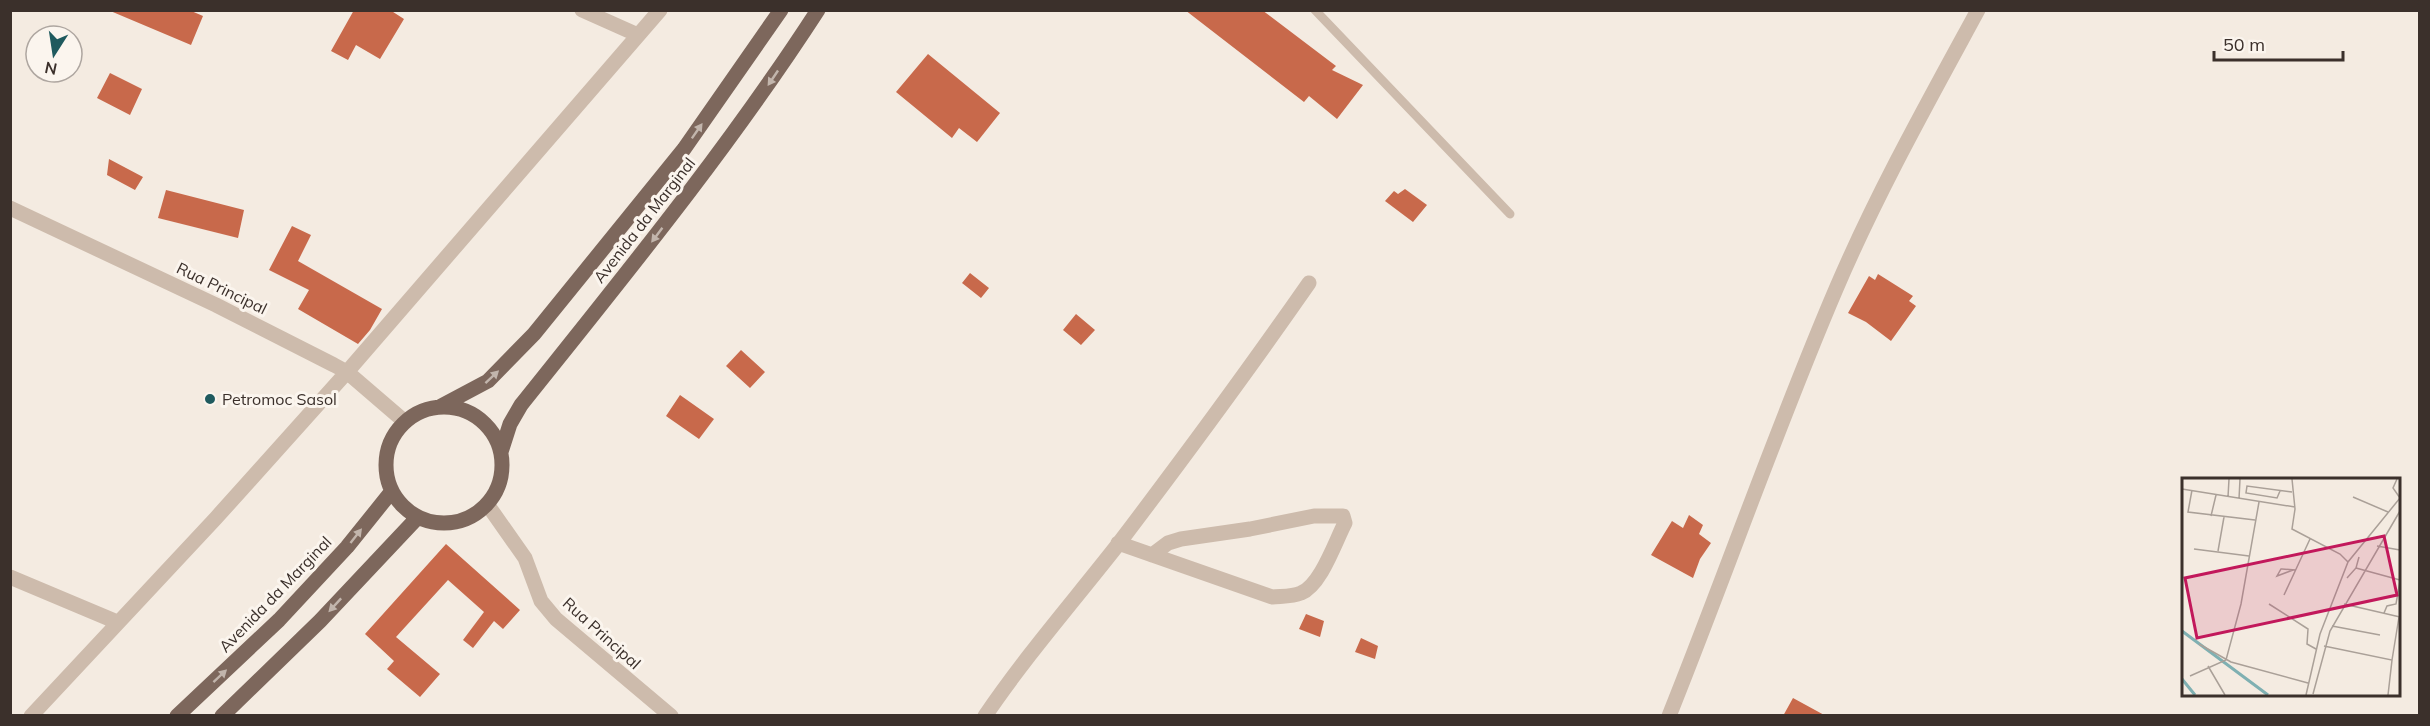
<svg xmlns="http://www.w3.org/2000/svg" width="2430" height="726" font-family="Mulish,sans-serif">
  <style>
    .building { fill: #c8694b }
    .lines { fill: none; stroke-linecap: round; stroke-linejoin: round }
    .lane { stroke: #cdbbac; stroke-width: 9 }
    .street { stroke: #cdbbac; stroke-width: 15 }
    .primary { stroke: #7d675c; stroke-width: 15 }
    .oneway { fill: #c2b5ac }
    .poi-dot { fill: #1f5a5e; stroke: #fbf5ee; stroke-width: 2 }
    .labels { text-anchor: middle; dominant-baseline: central; stroke-width: 6; stroke-linejoin: round; paint-order: stroke }
    .street-label { font-size: 16px; fill: #3b302b; stroke: #fbf5ee }
    .poi-label { font-size: 16px; fill: #3b302b; stroke: #fbf5ee; text-anchor: start }
    .inset-river { fill: none; stroke: #7fb0b2; stroke-width: 3 }
    .inset-road { fill: none; stroke: #aaa098; stroke-width: 1.5 }
    .view { fill: #c2185b; fill-opacity: 0.15; stroke: #c2185b; stroke-width: 3 }
    .inset-edge { fill: none; stroke: #3b302b; stroke-width: 3 }
  </style>
  <rect width="100%" height="100%" fill="#f4ebe1"/>
  <path class="building" d="M108,10H189L203,16L191,45Z
    M354,10H390L404,19L380,59L356,45L348,60L331,51Z
    M1185,10H1262L1336,66L1332,70L1363,85L1337,119L1309,96L1304,102Z
    M928,54L1000,113L977,142L959,128L952,138L896,92Z
    M110,73L142,89L130,115L97,98Z
    M109,159L143,177L135,190L107,175Z
    M1405,189L1427,205L1413,222L1385,201L1394,191L1398,194Z
    M166,190L244,210L238,238L158,218Z
    M292,226L311,235L298,261L382,309L370,330L358,344L298,309L309,290L269,270Z
    M970,273L989,288L981,298L962,283Z
    M1878,274L1913,296L1909,301L1916,306L1891,341L1866,322L1848,313L1869,276L1875,280Z
    M1076,314L1095,330L1081,345L1063,330Z
    M741,350L765,372L750,388L726,366Z
    M680,395L714,419L699,439L666,416Z
    M1689,515L1703,525L1699,534L1711,543L1700,559L1693,578L1651,555L1672,521L1683,528Z
    M446,544L520,610L503,629L494,621L473,648L463,640L484,612L448,580L396,637L440,674L420,697L387,669L394,661L365,634Z
    M1306,614L1324,621L1320,637L1299,629Z
    M1361,638L1378,646L1375,659L1355,652Z
    M1793,698L1826,716H1783Z"/>
  <g class="lines">
    <path class="lane" d="M1315,10L1510,214"/>
    <path class="street" d="M582,10L638,35
      M10,208L216,305L334,365L347,372L404,421
      M487,504L525,558L541,601L556,619L671,716
      M1118,543L1272,597C1281,596 1292,597 1301,593C1321,585 1335,542 1345,523L1343,516H1314L1250,529L1181,539L1168,543L1152,555
      M10,577L117,622
      M31,716L216,518L347,372L660,10
      M985,716C1025,657 1072,603 1116,547C1182,460 1247,372 1309,283
      M1669,716C1726,574 1776,429 1836,289C1877,193 1928,102 1978,10"/>
    <path class="primary" d="M441,406L488,381L534,334L684,149L781,10
      M386 465a58 58 0 1 1 116 0a58 58 0 1 1-116 0Z
      M501,452L510,424L521,405C624,276 728,149 818,10
      M177,716L279,620L347,547L392,491
      M222,716L320,621L418,517"/>
  </g>
  <defs><path id="oneway-solid" d="M-6-.8H1V-3.2L6.5 0L1 3.2V.8H-6Z" transform="scale(1.5)"/></defs>
  <g class="oneway">
    <use href="#oneway-solid" transform="translate(773 78) rotate(124)"/>
    <use href="#oneway-solid" transform="translate(697 131) rotate(-55)"/>
    <use href="#oneway-solid" transform="translate(657 235) rotate(127)"/>
    <use href="#oneway-solid" transform="translate(492 377) rotate(-43)"/>
    <use href="#oneway-solid" transform="translate(356 536) rotate(-52)"/>
    <use href="#oneway-solid" transform="translate(335 605) rotate(133)"/>
    <use href="#oneway-solid" transform="translate(220 676) rotate(-43)"/>
  </g>
  <circle class="poi-dot" cx="210" cy="399" r="6"/>
  <g class="labels">
    <g class="street-label">
      <text transform="translate(644 220) rotate(-52)">Avenida da Marginal</text>
      <text transform="translate(222 288) rotate(26)">Rua Principal</text>
      <text transform="translate(275 594) rotate(-46)">Avenida da Marginal</text>
      <text transform="translate(602 633) rotate(42)">Rua Principal</text>
    </g>
    <g class="poi-label">
      <text x="222" y="399">Petromoc Sasol</text>
    </g>
  </g>
  <g transform="translate(2182 478)">
    <rect width="218" height="218" fill="#f4ebe1"/>
    <path class="inset-river" d="M0,153L86,217M0,201L13,217"/>
    <path class="inset-road" d="M110,1L113,31L110,51L158,76L166,84M215,1L211,10L218,20M0,11L113,29M10,12L6,34L73,42M98,13L95,20L64,15L65,8L110,14M46,19L47,1M171,19L206,34M57,21L58,1M29,38L34,17M195,68L218,72M12,71L67,78M36,73L42,39M174,90L218,102M111,92L95,98L99,91H100L114,92M165,100L174,90L177,79M102,117L128,61M87,126L126,151L125,166L134,171M162,126L218,139M202,135L205,128L214,126L218,103M150,148L198,157M17,166L49,184L126,205M142,168L210,182L206,217M210,182L217,139M26,188L43,217M8,198L44,182L59,126L77,24M131,216L148,153L218,33M124,217L138,156L166,84L218,20"/>
    <path class="view" d="M202,58L215,117L15,160L3,100Z"/>
    <rect width="218" height="218" class="inset-edge"/>
  </g>
  <rect width="2430" height="726" fill="none" stroke="#3b302b" stroke-width="24"/>
  <g transform="translate(54 54) rotate(192)"><circle r="28" fill="#fbf5ee" stroke="#aea6a0" stroke-width="1.5"/>
  <path d="M0-4.5L10 22L0 15L-10 22Z" fill="#1f5a5e"/>
  <text y="-9" font-size="16" font-weight="bold" text-anchor="middle" fill="#3b302b">N</text>
  </g>
  <path d="M2214 51v9h129v-9" fill="none" stroke="#3b302b" stroke-width="3"/>
  <text x="2223" y="51" font-size="18" fill="#3b302b" stroke="#fbf5ee" stroke-width="4.5" paint-order="stroke">50 m</text>
</svg>
